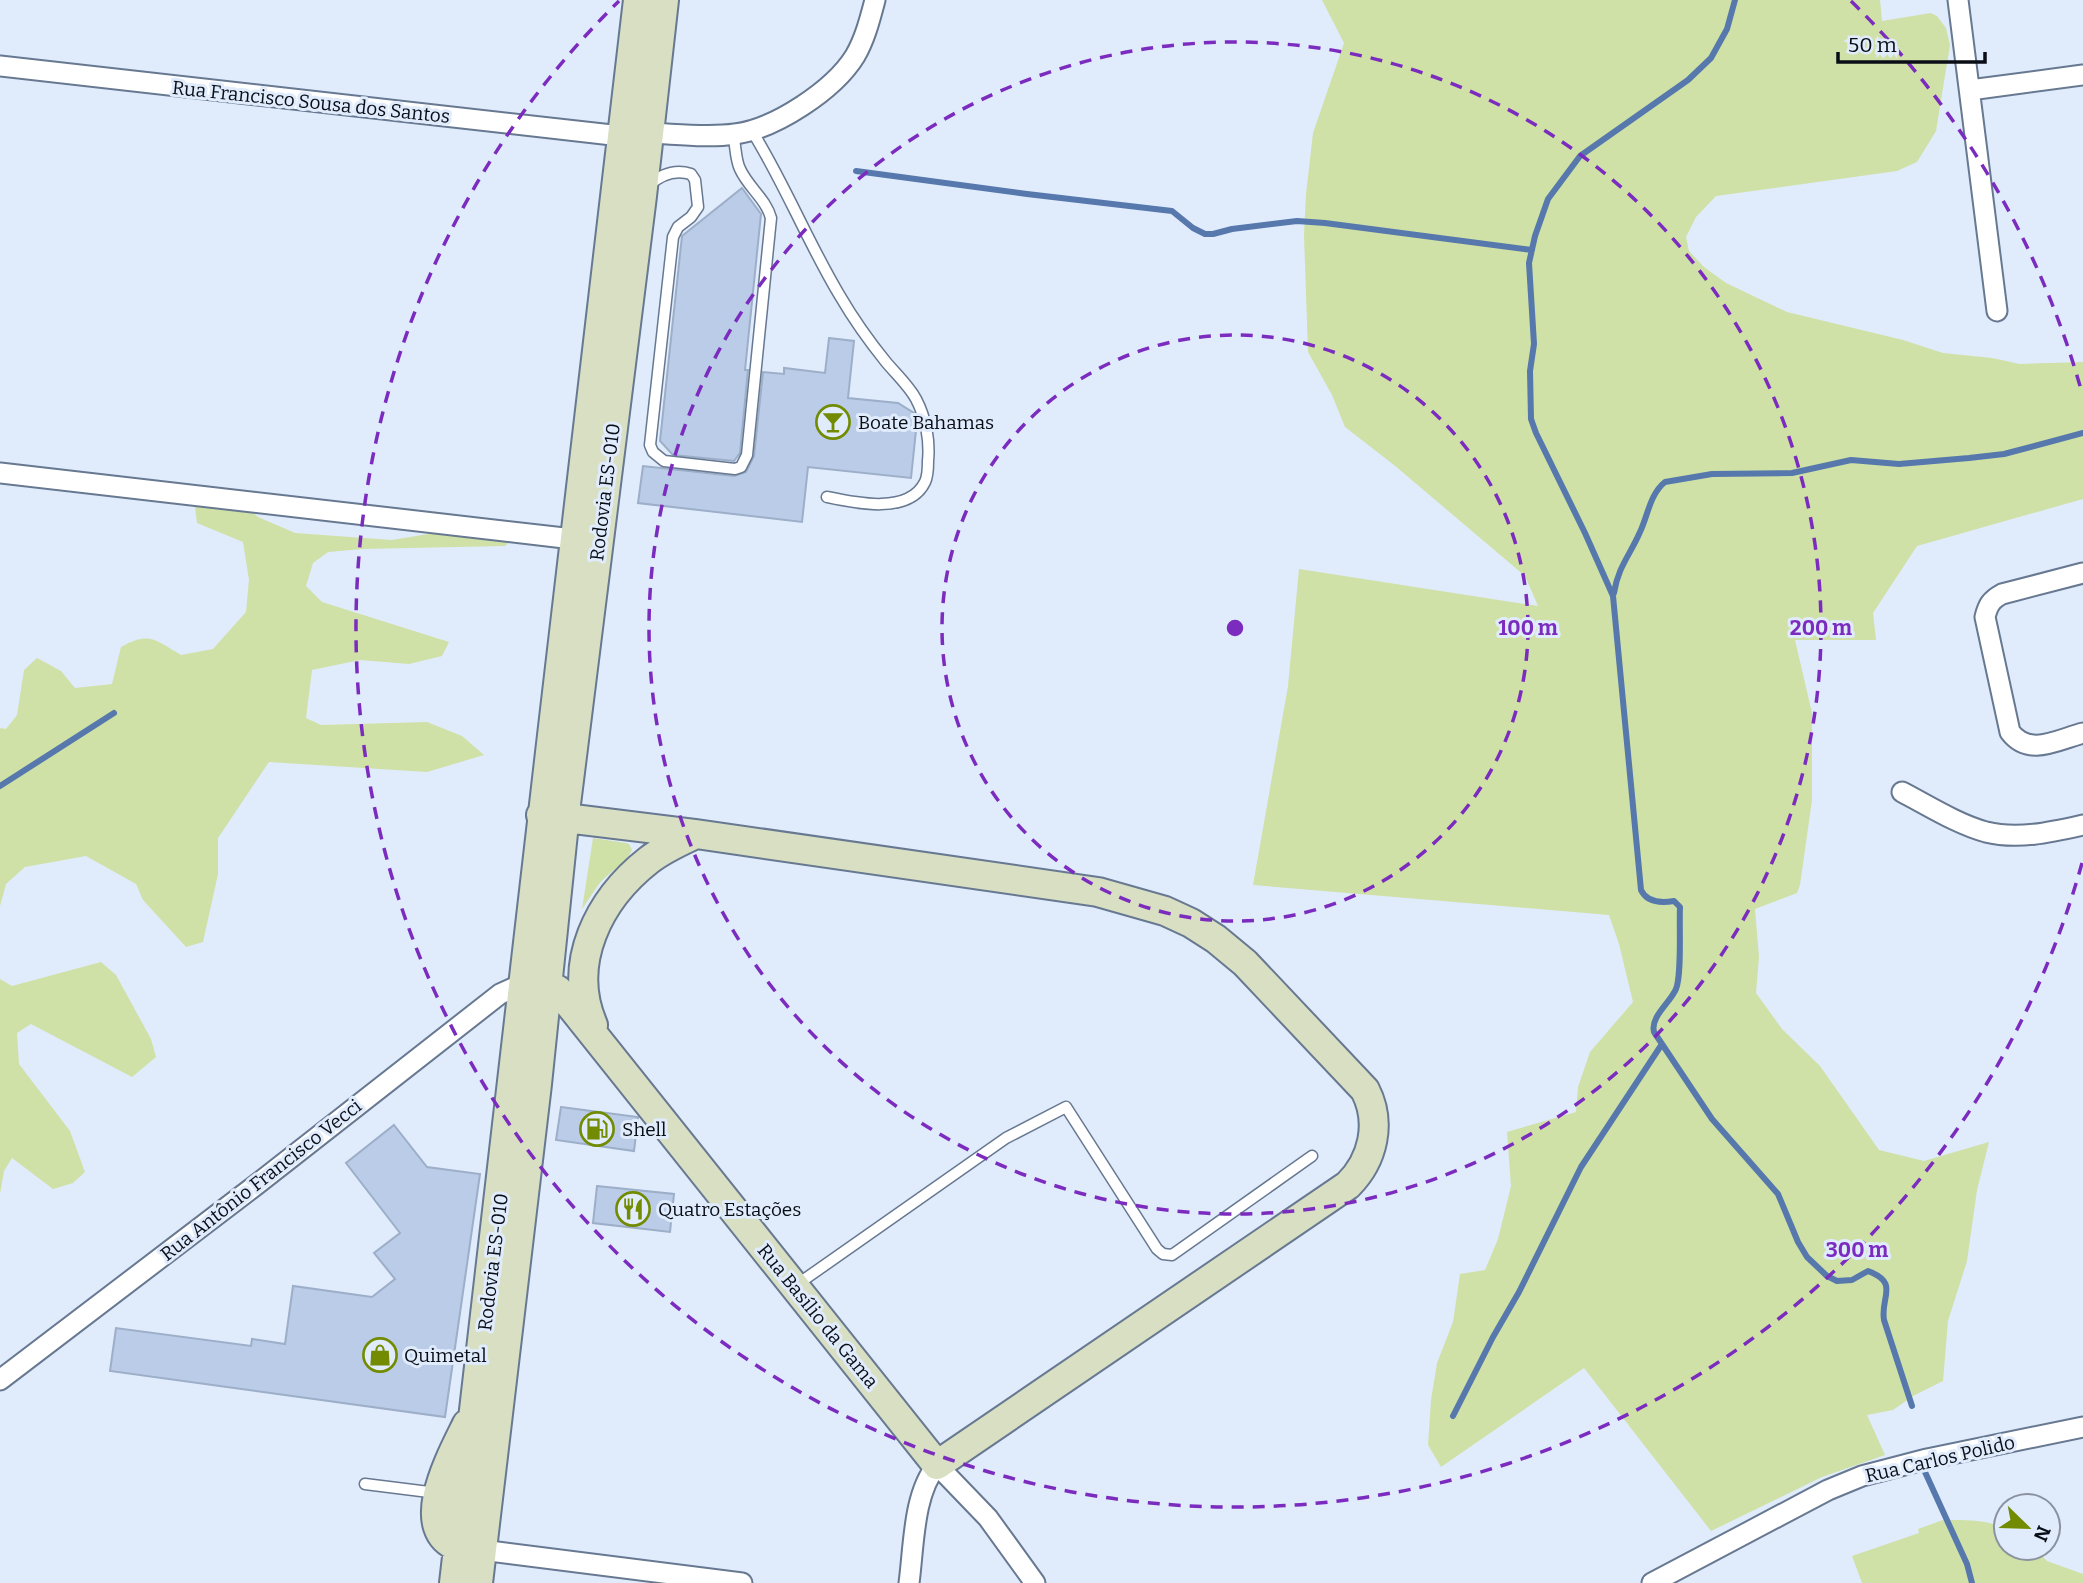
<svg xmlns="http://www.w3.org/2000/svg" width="2083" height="1583" font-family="Bitter,serif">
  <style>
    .green { fill: #cfe1a6 }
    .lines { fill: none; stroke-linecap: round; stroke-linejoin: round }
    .stream { stroke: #5678ac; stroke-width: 6 }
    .building { fill: #bacce7; stroke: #9caec8; stroke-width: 2 }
    .lane-casing { stroke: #677891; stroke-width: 13 }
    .street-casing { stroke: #677891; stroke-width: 23 }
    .secondary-casing { stroke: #677891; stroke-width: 32 }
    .lane { stroke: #fff; stroke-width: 10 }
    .street { stroke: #fff; stroke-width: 19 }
    .secondary { stroke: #d8dfc3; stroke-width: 28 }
    .ring { fill: none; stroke: #7b2cbf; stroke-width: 3.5; stroke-dasharray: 12 9 }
    .labels { text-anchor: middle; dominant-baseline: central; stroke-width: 6; stroke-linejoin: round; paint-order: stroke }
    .street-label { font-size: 19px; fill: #080d16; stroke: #e0ebfc }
    .poi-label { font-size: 19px; fill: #080d16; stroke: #e0ebfc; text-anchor: start }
    .centre { fill: #7b2cbf; stroke: #e0ebfc; stroke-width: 3.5 }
    .ring-label { font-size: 21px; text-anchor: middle; font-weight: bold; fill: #7b2cbf; stroke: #e0ebfc; stroke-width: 6; stroke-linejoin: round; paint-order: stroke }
  </style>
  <rect width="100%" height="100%" fill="#e0ebfc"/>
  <path class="green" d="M1322,0H1880L1882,21L1931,13L1937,16L1946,28L1950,45L1936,131L1917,162L1897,171L1716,196L1696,217L1686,237L1689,251L1704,267L1726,283L1787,312L1903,340L1943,353L1992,358L2020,364L2083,362V499L1917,546L1873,613L1876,640H1795L1812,713V800L1800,885L1797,893L1755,909L1759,957L1756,993L1782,1029L1820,1066L1879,1150L1924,1161L1989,1142L1977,1190L1967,1261L1948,1321L1943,1381L1913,1396L1893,1410L1867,1415L1885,1455L1822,1477L1711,1531L1584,1368L1441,1467L1428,1445L1431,1400L1437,1363L1453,1322L1460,1274L1485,1270L1498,1239L1511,1186L1507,1132L1576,1112L1578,1087L1590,1052L1633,1002L1619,944L1609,915L1253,885L1288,686L1299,569L1538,606L1525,576L1394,465L1345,427L1332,395L1308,352L1304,235L1306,194L1313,133L1344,43Z
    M229,492L258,517L295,533L392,540L507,521L517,535L505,546L362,549L328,552L313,563L306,586L322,602L449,642L442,656L409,664L360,660L312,670L306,718L321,725L427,722L462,736L484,755L427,772L269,762L218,838V874L203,942L186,947L143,900L136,884L86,856L25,867L6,884L0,906V728L6,729L17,715L24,670L37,658L61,671L75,688L112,684L121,647C150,631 155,640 181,655L213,649L246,612L249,580L243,542L197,523L195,507Z
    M593,838L626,843L629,844L632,850C627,862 608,873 599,884C593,892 588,901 582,909Z
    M101,962L116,975L151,1039L156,1057L132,1077L31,1024L17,1033L19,1064L70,1131L85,1172L73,1183L53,1189L12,1158L4,1171L0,1194V979L12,986Z
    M1943,1520C1964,1520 1987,1519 2006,1529V1548H2035L2047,1561L2083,1574V1583H1862L1852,1556L1919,1533L1918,1529Z"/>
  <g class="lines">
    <path class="stream" d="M1735,0L1727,29L1711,58L1688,80L1580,156L1548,199L1535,236L1529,263L1534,344L1530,371L1531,419L1536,433L1585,533L1613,596L1641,890C1647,903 1662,903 1674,901L1680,907C1679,926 1682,974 1676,989C1670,1003 1650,1017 1654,1032L1712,1119L1778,1194L1798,1242L1807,1257L1827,1276L1837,1281L1852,1280L1868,1271C1900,1283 1880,1297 1884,1320L1912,1406
      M856,171L1027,194L1172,211L1193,228L1205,234H1213L1232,229L1297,221L1325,223L1532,250
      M1614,593C1618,567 1630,555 1640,532C1648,515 1650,494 1665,482L1712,474L1792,473L1851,460L1899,464L1969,458L2004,454L2083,433
      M0,786L114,713
      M1453,1416L1493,1337L1519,1292L1581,1167L1662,1044
      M1925,1472L1967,1564L1972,1583"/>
  </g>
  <path class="building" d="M742,188L761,214L745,370H748L740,453L734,461L673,455L660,441L682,236Z
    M829,338L854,341L848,398L898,403L914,413L917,421L911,478L808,467L802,522L638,503L643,466L734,476L746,472L754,456L763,372L784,374V368L825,373Z
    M561,1107L638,1117L634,1151L556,1140Z
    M394,1125L427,1167L480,1174L445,1417L110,1371L116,1328L251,1346L252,1339L285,1344L293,1286L372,1297L395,1279L374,1253L400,1233L346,1163Z
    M597,1186L674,1194L670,1232L593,1223Z"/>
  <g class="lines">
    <g class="lane-casing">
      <path id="lane" d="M752,131C785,184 808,243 840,296C854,320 869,341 886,362C896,374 909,386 916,399C926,418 930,441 928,461C928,468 928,476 925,482C909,515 855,503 827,497
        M648,186C660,175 675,169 691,174L695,180L698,207L691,217L678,227L673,237L650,445L653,452L664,461L735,469L741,467L747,455L771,218C766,199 748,187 740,169C735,159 736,145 733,135
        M795,1286L1006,1138L1066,1107L1157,1249L1163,1254L1172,1255L1312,1156
        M365,1484L437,1493"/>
    </g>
    <g class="street-casing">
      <path id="street" d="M1958,0L1997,311
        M0,66L621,136
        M1970,90L2083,75
        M649,133C676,134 708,138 735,134C775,129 834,90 855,56C865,39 870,19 875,0
        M0,473L573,539
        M2083,573L2002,594C1991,600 1988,605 1985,617L2010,732C2029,757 2057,740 2083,733
        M1902,792C1929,806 1957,824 1986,832C2018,840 2052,832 2083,825
        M0,1380L256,1185L500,994L524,983
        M482,1550L742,1583
        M909,1583C914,1546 913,1494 937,1465L988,1518L1035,1583
        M1652,1583L1828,1490L1862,1476L1927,1459L2083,1427"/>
    </g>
    <g class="secondary-casing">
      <path id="secondary" d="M524,983L548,985L558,990L937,1465L1348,1185C1373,1160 1382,1123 1365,1090L1245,963L1216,939L1191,923L1165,911L1098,892L696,834L541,815
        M593,1025C566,963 599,899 649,860C663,849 679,842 696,834
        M458,1547C410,1529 453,1453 467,1424
        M454,1583C518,1056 573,527 638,0
        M478,1583L537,1084L566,804L642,196L664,0"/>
    </g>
    <use href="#lane" class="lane"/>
    <use href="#street" class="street"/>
    <use href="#secondary" class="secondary"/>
  </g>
  <g class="ring">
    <circle cx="1235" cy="628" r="293"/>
    <circle cx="1235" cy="628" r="586"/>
    <path d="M2082 863A879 879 0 1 1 619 1M1851 1A879 879 0 0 1 2082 393"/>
  </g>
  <defs>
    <g id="bar-ring" transform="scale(1.75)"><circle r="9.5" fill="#e0ebfc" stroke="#728b01" stroke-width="1.5"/><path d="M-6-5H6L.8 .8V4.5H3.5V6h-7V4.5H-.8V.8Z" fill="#728b01"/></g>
    <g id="fuel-ring" transform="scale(1.75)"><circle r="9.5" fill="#e0ebfc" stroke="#728b01" stroke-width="1.5"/><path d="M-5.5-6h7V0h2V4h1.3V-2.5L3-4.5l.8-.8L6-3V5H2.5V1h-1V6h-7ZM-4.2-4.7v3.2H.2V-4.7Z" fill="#728b01"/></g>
    <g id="restaurant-ring" transform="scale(1.75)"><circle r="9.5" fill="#e0ebfc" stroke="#728b01" stroke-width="1.5"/><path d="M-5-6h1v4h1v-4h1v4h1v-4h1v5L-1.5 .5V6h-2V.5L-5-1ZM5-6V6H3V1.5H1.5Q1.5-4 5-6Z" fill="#728b01"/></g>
    <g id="shop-ring" transform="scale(1.75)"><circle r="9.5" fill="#e0ebfc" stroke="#728b01" stroke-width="1.5"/><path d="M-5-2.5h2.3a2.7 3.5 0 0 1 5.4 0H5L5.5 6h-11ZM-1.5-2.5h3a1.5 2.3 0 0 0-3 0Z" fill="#728b01"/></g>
  </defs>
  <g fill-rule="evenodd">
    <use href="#bar-ring" x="833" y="422"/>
    <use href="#fuel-ring" x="597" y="1129"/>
    <use href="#restaurant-ring" x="633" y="1209"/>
    <use href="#shop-ring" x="380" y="1355"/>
  </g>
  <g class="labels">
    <g class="street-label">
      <text transform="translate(311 102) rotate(6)">Rua Francisco Sousa dos Santos</text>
      <text transform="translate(605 492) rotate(-83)">Rodovia ES-010</text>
      <text transform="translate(261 1180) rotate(-38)">Rua Antônio Francisco Vecci</text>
      <text transform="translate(493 1262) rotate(-83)">Rodovia ES-010</text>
      <text transform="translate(818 1316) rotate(51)">Rua Basílio da Gama</text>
      <text transform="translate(1940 1459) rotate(-13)">Rua Carlos Polido</text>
    </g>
    <g class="poi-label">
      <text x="858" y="422">Boate Bahamas</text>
      <text x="622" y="1129">Shell</text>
      <text x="658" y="1209">Quatro Estações</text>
      <text x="404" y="1355">Quimetal</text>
    </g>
  </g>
  <circle cx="1235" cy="628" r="10" class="centre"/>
  <g class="ring-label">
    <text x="1528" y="635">100 m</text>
    <text x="1821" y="635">200 m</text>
    <text x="1857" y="1257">300 m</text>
  </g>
  <g transform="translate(2027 1527) rotate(113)"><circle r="33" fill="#e0ebfc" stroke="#8a92a0" stroke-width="2"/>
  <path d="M0-5L12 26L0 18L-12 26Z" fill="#728b01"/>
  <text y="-10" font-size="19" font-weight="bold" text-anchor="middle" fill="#080d16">N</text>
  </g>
  <path d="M1838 52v10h147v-10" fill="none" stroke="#080d16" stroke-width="3.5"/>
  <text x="1848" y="52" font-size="21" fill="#080d16" stroke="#e0ebfc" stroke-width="5" paint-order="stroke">50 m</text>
</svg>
